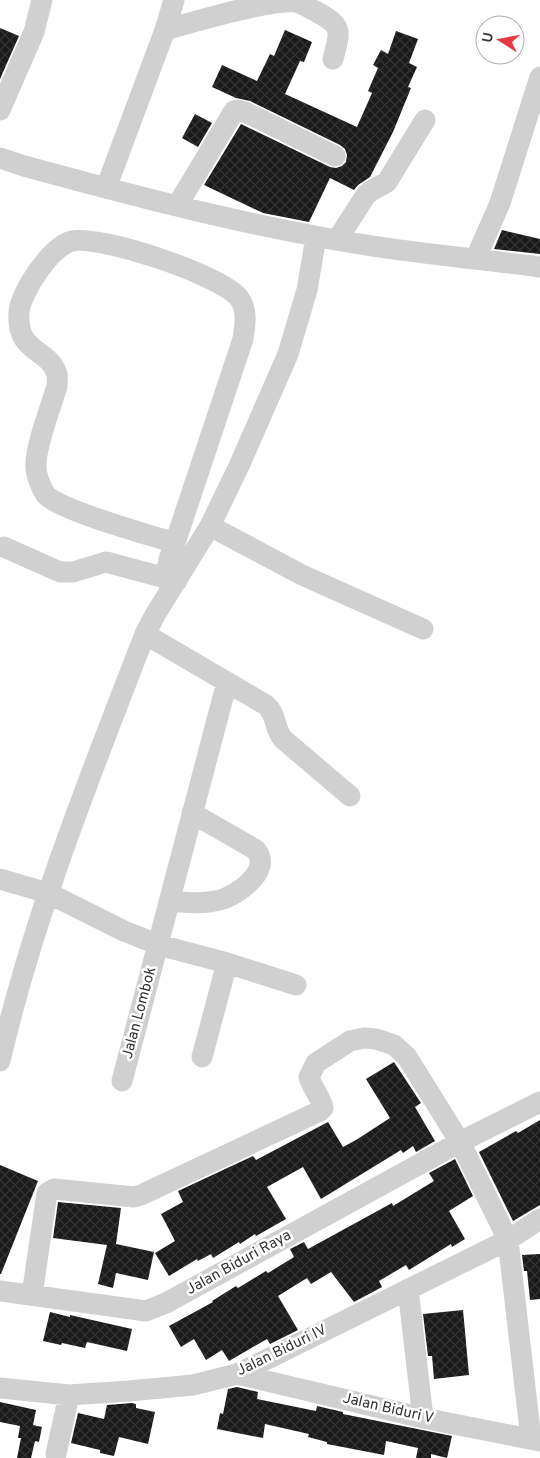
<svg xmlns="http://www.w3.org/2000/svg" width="540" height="1458" font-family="Overpass,sans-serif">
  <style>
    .building { fill: url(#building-cross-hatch) }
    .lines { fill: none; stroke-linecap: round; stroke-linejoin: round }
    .minor { stroke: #d0d0d0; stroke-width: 21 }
    .labels { text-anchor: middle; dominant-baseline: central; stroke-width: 5; stroke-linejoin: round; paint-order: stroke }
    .street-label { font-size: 15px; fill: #333; stroke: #fff }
  </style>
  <defs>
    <pattern id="building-cross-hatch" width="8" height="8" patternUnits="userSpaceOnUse" patternTransform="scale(1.25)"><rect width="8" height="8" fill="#1a1a1a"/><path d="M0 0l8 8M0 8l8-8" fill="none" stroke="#333"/></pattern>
  </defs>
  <rect width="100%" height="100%" fill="#fff"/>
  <path class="building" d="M0,28L19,36L0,79Z
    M285,30L312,42L304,62L300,61L285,94L357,127L372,93L368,91L378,68L373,65L381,50L388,54L396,31L418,39L409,63L417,67L408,87L411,88L393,132L370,177L358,185L354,190L330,178L309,222L263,213L204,185L241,124L330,167L336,168L342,166L346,162L347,155L345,149L340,145L250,101L236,98L212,87L222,65L257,81L270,54L274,56Z
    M195,114L212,123L198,147L182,138Z
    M502,230L540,239V254L494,249Z
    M394,1062L421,1103L415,1107L435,1141L416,1152L413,1146L403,1153L401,1150L321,1199L303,1167L267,1187L286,1219L256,1236L255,1234L240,1244L239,1242L213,1258L211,1254L198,1261L197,1259L169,1276L155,1253L175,1241L161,1214L183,1202L178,1191L253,1156L256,1160L328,1122L343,1147L356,1140L390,1118L366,1079Z
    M540,1120V1205L513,1221L479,1152L516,1131L518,1133Z
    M455,1159L473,1196L449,1211L465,1239L452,1247L451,1244L409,1270L406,1265L379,1281L382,1287L354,1302L331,1272L311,1284L307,1278L278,1296L298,1330L270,1344L267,1339L229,1361L222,1350L206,1360L194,1339L181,1347L169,1326L213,1302L212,1301L236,1286L238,1288L266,1271L268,1273L294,1257L290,1249L304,1242L308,1249L392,1203L393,1206L434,1181L429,1173Z
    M0,1165L38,1181L1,1274H0Z
    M58,1202L121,1208L116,1244L154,1252L148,1280L116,1273L113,1288L98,1284L107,1245L53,1238Z
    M540,1254V1299L530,1300L527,1271H524L522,1255Z
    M463,1310L469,1375L434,1379L432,1356H428L423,1314Z
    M50,1312L70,1317V1315L132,1329L127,1351L87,1342L85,1348L62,1343L61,1345L43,1341Z
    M237,1387L258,1392L257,1399L316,1411L317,1406L343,1412V1414L452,1436L447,1458L431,1454V1458H416L418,1448L386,1441L384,1455L327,1444V1442L308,1437L309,1434L265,1424L263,1438L217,1429L220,1413L223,1414L228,1389Z
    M0,1402L36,1410L33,1425L42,1427L39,1442L35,1441L31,1458H17L21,1438H18L20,1426L0,1422Z
    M132,1403L136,1404V1408L155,1412L148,1444L119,1437L114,1456L100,1453V1450L71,1443L78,1413L104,1419L107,1405Z"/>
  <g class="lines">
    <path class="minor" d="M165,30C196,21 266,0 296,2C303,4 311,9 317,12C344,27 340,31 333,59
      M0,110L34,32L42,0
      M0,158L24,166C120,192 217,218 315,236C389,251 465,257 540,267
      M106,188L165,30L174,0
      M177,206L234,111L237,110L245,112L335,156
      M337,240L366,195L371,191L387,182L425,120
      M476,258L500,203L540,77
      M210,526L302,575L423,629
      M4,547L60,572H73L106,562L177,581
      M165,577L170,556L175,543L243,339C245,326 248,310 239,298C221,275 101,235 72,241C51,246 21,292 19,312C16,354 48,347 57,374C58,377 57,382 57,386C51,407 35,446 36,467C36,475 41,488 46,495C61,511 150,535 175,543
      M145,634L266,705C278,716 273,727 283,739L350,796
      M0,879L48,893L124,931L159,945L227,963L296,985
      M170,901C183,902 195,904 209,902C215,901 223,900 228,897C244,889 271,869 256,850L192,813
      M202,1057L227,963
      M0,1061C34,914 91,774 145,634L155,615L210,526L239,466L288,354L307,290L316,237
      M122,1081L227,682
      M408,1289L423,1418
      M0,1291L146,1311L166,1303L460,1142L540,1102
      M32,1295L47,1193L54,1189L134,1197L141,1195L320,1111L323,1108C322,1099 312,1088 309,1077L316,1063L350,1041L364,1038L376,1039L394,1045L407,1057L460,1142L508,1240L531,1439
      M237,1374L423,1418L540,1441
      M0,1388L69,1395L129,1391L193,1385L237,1374L508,1240L540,1219
      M56,1454L69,1395"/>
  </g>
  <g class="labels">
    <g class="street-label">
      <text transform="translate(140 1013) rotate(-75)">Jalan Lombok</text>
      <text transform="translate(239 1263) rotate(-29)">Jalan Biduri Raya</text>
      <text transform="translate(282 1351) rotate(-26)">Jalan Biduri IV</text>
      <text transform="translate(388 1409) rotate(13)">Jalan Biduri V</text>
    </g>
  </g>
  <g transform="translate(500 40) rotate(281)"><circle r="24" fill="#ffffff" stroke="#adadad"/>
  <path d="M0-4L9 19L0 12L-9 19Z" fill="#e63946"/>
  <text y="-8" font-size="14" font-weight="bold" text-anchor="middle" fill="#333333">U</text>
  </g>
</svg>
